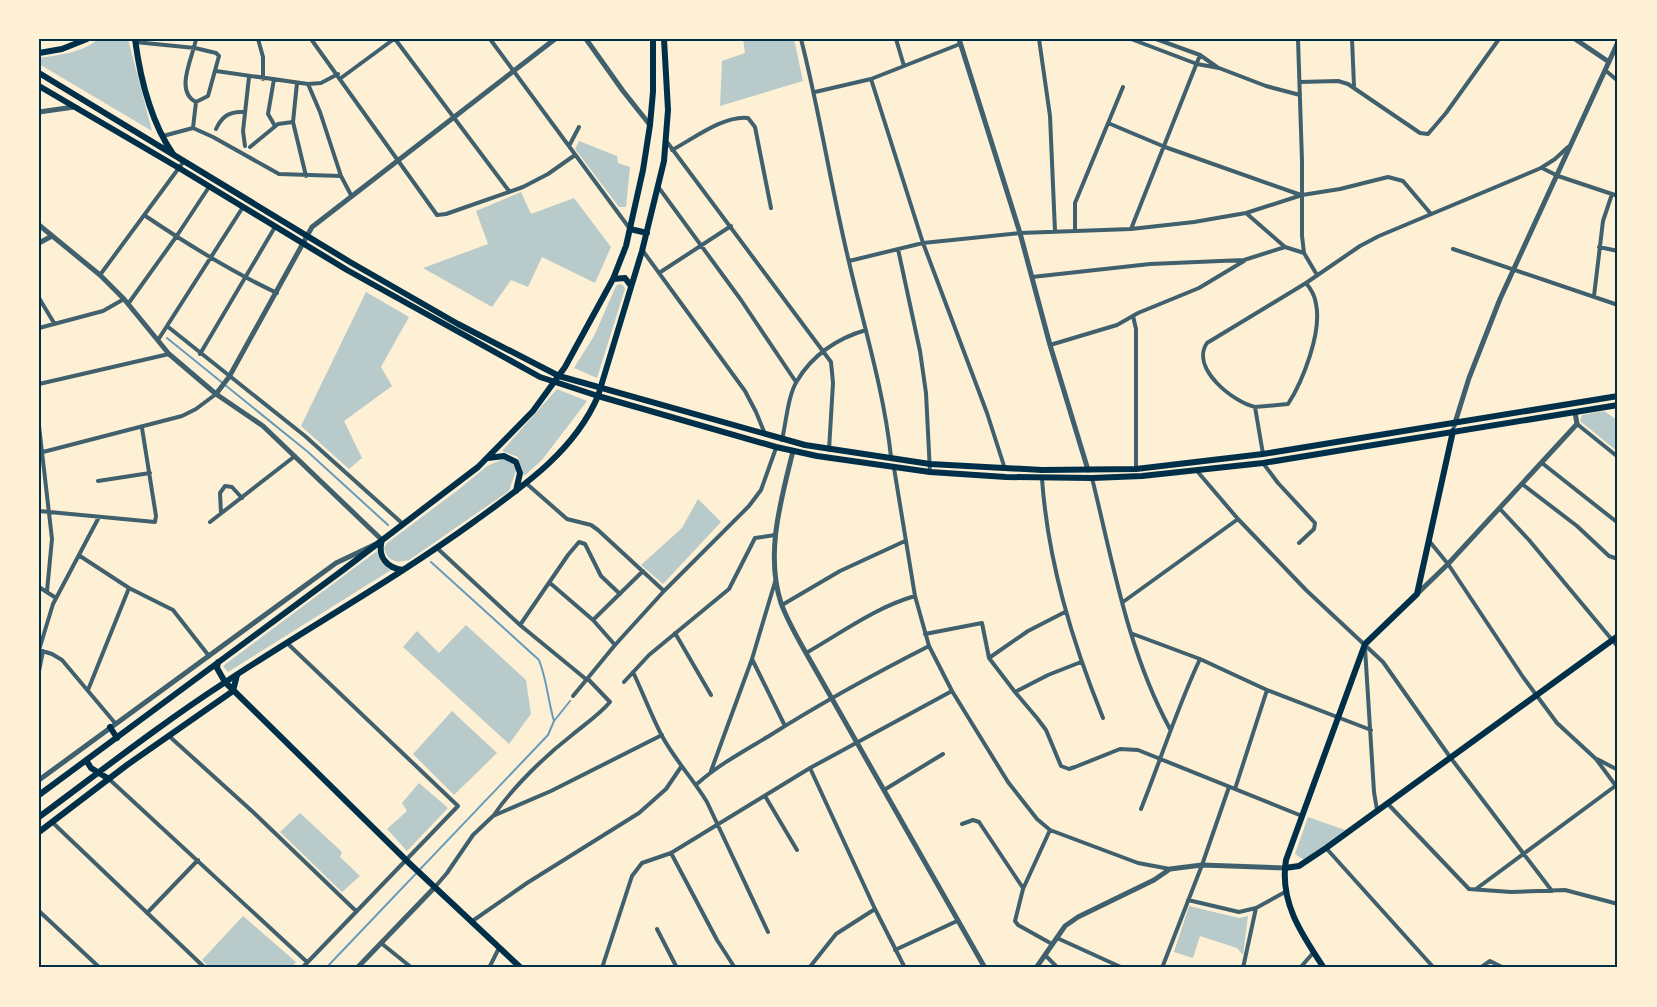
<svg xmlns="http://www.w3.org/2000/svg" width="1657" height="1007" font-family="'PT Sans Narrow',sans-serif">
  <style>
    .green { fill: #b9caca }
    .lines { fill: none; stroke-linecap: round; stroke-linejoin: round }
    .stream { stroke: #669bbc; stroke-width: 2 }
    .minor { stroke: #3f606c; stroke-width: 4 }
    .tertiary { stroke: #3f606c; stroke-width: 5 }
    .secondary { stroke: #003049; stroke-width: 6 }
    .primary { stroke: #003049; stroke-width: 6 }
    .neatline { fill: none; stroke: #003049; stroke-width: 2 }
  </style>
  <rect width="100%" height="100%" fill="#fdf0d5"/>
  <path class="green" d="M98,39H128L152,131L39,64V58C58,55 83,53 98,39Z
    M743,39H794L803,81L720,106L722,61L745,53Z
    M579,141L617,156L618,163L630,167L626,207H619L575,149Z
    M521,192L531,214L574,198L611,247L595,283L542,257L528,287L511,280L492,307L423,268L488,244L476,211Z
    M619,284L623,285L625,289L597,378L574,368L594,336L616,286Z
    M366,292L409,317L381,367L392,386L344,421L362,458L349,469L301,426Z
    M557,389L587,401L542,460L524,476L518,457L502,451Z
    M1604,411L1617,420L1618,452L1580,421L1582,415Z
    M503,459L511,461L516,470L509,491L409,560C396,563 388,562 384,548L387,543L458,490L487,466Z
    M698,499L721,522L663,584L641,565L682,528Z
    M377,551L381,562L391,570L228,672L223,666Z
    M466,625L526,680L531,714L509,744L403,647L417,631L439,653Z
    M452,711L497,753L454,795L413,754Z
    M419,783L448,808L407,851L387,829L407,811L402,803Z
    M300,813L342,852L340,857L360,876L342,892L280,832Z
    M1308,817L1345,830L1304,860L1295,854Z
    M1189,906L1239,918L1248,916L1243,955L1237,948L1200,936L1193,958L1174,952Z
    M243,916L296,962L291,968H210L202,960Z"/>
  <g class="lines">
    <path class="stream" d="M167,338L308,452L388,525
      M431,562L539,660C547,680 548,701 554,721
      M326,968L548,735L554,721L570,701"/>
    <path class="minor" d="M258,39L263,57V79
      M311,39L437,215L446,214L523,187L548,174L575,155
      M395,39L509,191
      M490,39L630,229
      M801,39C820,113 831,188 849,262C864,327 884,391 891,457
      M896,39L904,66
      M1039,39L1050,116L1055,231
      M1131,39L1197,64L1219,68L1266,86L1300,95
      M1156,39L1200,55L1217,67
      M1298,39L1302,161V236L1304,253L1317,275
      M1352,39L1354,86
      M135,42L195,48L216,53L219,56L208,96L196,102
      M1605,70L1618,81
      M216,71L308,84L321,83L338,74
      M341,78L394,39
      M274,79L268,114L275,126
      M871,79L923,243L987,413L1005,469
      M1300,82L1338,81L1348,84L1420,133L1428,134L1446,113L1499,39
      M297,83L293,122L306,176
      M308,84L320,112L341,176
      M815,92L871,79L960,44
      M1108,123L1165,147L1301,195
      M193,128L196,102C174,91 193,57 196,39
      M216,129C222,116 230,111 244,112
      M163,136L193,128L213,137L279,174L341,176L351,195
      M667,142L831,362L833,383L829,450
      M245,146L243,131L249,77
      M569,146L579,127
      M250,147L278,124L293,122
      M672,150C693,139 724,115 748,118L755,127L771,208
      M1542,168L1558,176L1618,196
      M659,188L741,300L796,382
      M1246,213L1285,247L1304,253
      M144,215C187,244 230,271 277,293
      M1131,229L1200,55
      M1075,231V203L1123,87
      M1599,247L1618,251
      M898,249L920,351L926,393L930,472
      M1453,249L1618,305
      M643,251L745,391L756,412L765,434
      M849,261L923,243L1020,233L1131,229L1194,222L1246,213L1302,195L1340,189L1388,177L1403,181L1431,214
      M659,273L731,226
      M100,275L184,161
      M1032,277L1150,264L1244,260L1285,247
      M1594,296L1603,221L1612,194
      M39,298L54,323
      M128,304L176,237L209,187
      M1133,316L1136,329V469
      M167,326L305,436L403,524
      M39,328L103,311L124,299
      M158,340L243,207
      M1050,345L1117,325L1138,313L1199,288L1244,261
      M200,354L275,227
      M39,384L169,354
      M1255,407L1288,404C1303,381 1322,332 1316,304C1315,296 1311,289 1306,283
      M1577,424L1618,457
      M39,426L52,539L47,591
      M782,440C786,423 788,395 797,381C812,355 838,338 866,330
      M43,452L182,416L196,409L216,394
      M1263,454L1255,407C1233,402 1190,368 1207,343L1306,283L1360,246L1379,236L1541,168L1555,159L1568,147
      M1263,463L1278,483L1315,523L1314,529L1299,543
      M1542,463L1618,523
      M894,468L915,596L929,646L952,691L1008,782L1037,819L1050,830L1138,863L1170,869
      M1197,471L1238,519L1306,590L1383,662L1450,757L1552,891
      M1092,478C1113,563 1128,652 1170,729
      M1042,479C1048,562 1072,641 1103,718
      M98,481L150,473
      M527,484L567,519L591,525L598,530L664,591
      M1522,484L1577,526L1609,556L1618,559
      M1500,509L1529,540L1618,647
      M39,511L155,522L156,516L142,428
      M221,513L220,493L225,486L232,487L242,498
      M210,522L295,456
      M1430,542L1448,564L1523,677L1557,723L1596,759L1616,786
      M437,548L520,625L587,680
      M80,556L129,588L173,610L209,656
      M550,583L593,620L615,645
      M39,587L56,598
      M1123,602L1238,519
      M782,605L840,571L905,541
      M593,620L643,571
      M520,625L568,555L579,542L585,544L601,576L620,594
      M675,633L711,695
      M925,634L982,623L989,658L1015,692L1037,718L1046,730L1061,766L1069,769L1075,767L1120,749L1138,750L1302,816
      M1133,634L1200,659L1267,690L1371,730
      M287,643L458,806L302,968
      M1365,648L1374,792L1377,810
      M39,650L53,604L99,517
      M39,650L52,654L62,660L115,723
      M806,653C841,633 876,607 915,596
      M989,658L1028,631L1065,612
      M752,659L785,726
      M39,671L43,651
      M633,672C643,693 651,715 662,736C675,760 693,779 707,802L768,932
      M624,682L649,655L729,589L755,538L775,535
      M88,690L129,588
      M1015,692L1048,675L1081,662
      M573,696L615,645L664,591L749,506L761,490L776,448
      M169,736L253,812L356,911
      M1597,759L1618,770
      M810,768L875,909L905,968
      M711,771L752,659L775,582
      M109,779L307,962
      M697,784C718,765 744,751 769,736C821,703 874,674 929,646
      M1235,789L1267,690
      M884,790L943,754
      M765,796L797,850
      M1387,803L1469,889L1511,892L1565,890L1618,904
      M1141,809C1161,759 1177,708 1200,659
      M494,815C512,788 545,756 572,735C585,724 599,715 610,702L588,679
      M52,822L205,968
      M962,824L973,820L979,822L1023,888
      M1050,830L1023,889L1015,921L1018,925L1052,944
      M1326,848L1434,968
      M671,853L717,940L735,968
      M435,887L447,873L473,835L493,816L551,791L662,735
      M1476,889L1618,784
      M1188,900L1239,912L1256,908L1285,892
      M39,911L100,968
      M147,913L198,860
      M471,922L527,883L639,813L666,789L681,767
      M657,929L677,968
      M1057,938L1123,968
      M381,943L412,968
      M895,950L957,921
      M1045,955L1058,968
      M489,968L499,948
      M602,968L632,876L642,863L671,853L810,768L952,691
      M809,968L836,934L875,909
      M1162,968L1202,865L1229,787
      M1243,968L1256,908
      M1300,968L1313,953
      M1480,968L1490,961L1504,968"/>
    <path class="tertiary" d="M586,39L623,91L650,125
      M959,39L1020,233L1050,345L1088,470
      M1575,39L1609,62
      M39,112L74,107
      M39,225L100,275L124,299L169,354L216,394L263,426L382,540
      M39,243L52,236
      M216,394L229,377L312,227L555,39
      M1454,426L1469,378L1500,299L1618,42
      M793,451C781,500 765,554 781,603C787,620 797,637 806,653L985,968
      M1417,594L1448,564L1577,424L1575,412
      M39,780L336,563L376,544
      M357,968L435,887
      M1036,968L1065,926L1078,917L1154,880L1170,869L1202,865L1285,868"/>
    <path class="secondary" d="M135,39C140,77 151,122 173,154
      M39,53L62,49L87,39
      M225,682L409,863L521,968
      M233,691L237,675
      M39,832L127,765L233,691
      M1285,868L1299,866L1326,848L1618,636
      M1324,968C1302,935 1279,902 1286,860L1365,644L1417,594L1453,431"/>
    <path class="primary" d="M39,73L350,262L458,324L559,376L805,445L930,464L1042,470L1136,469L1263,454L1618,396
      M39,86L179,168L347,270L540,377L598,396L776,447L817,456L930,472L1006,477L1092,478L1142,476L1263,463L1618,405
      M630,229L647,233
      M613,279L625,278L631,286
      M488,458L504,456L516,462L520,473L516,491
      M382,540C377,557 387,568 403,570
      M218,662L217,668L225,682
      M110,727L117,738
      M86,760L91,768L109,779
      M39,795L343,570L478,467L533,411L565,367L613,279L626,246L643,170L650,125L653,92V39
      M39,817C101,771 162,723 227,681C309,627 395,579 475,521C522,487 574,452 598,396L642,251L664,161L668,110L664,39"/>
  </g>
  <rect width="1657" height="1007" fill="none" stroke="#fdf0d5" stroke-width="81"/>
  <rect x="40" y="40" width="1576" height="926" class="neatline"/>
</svg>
